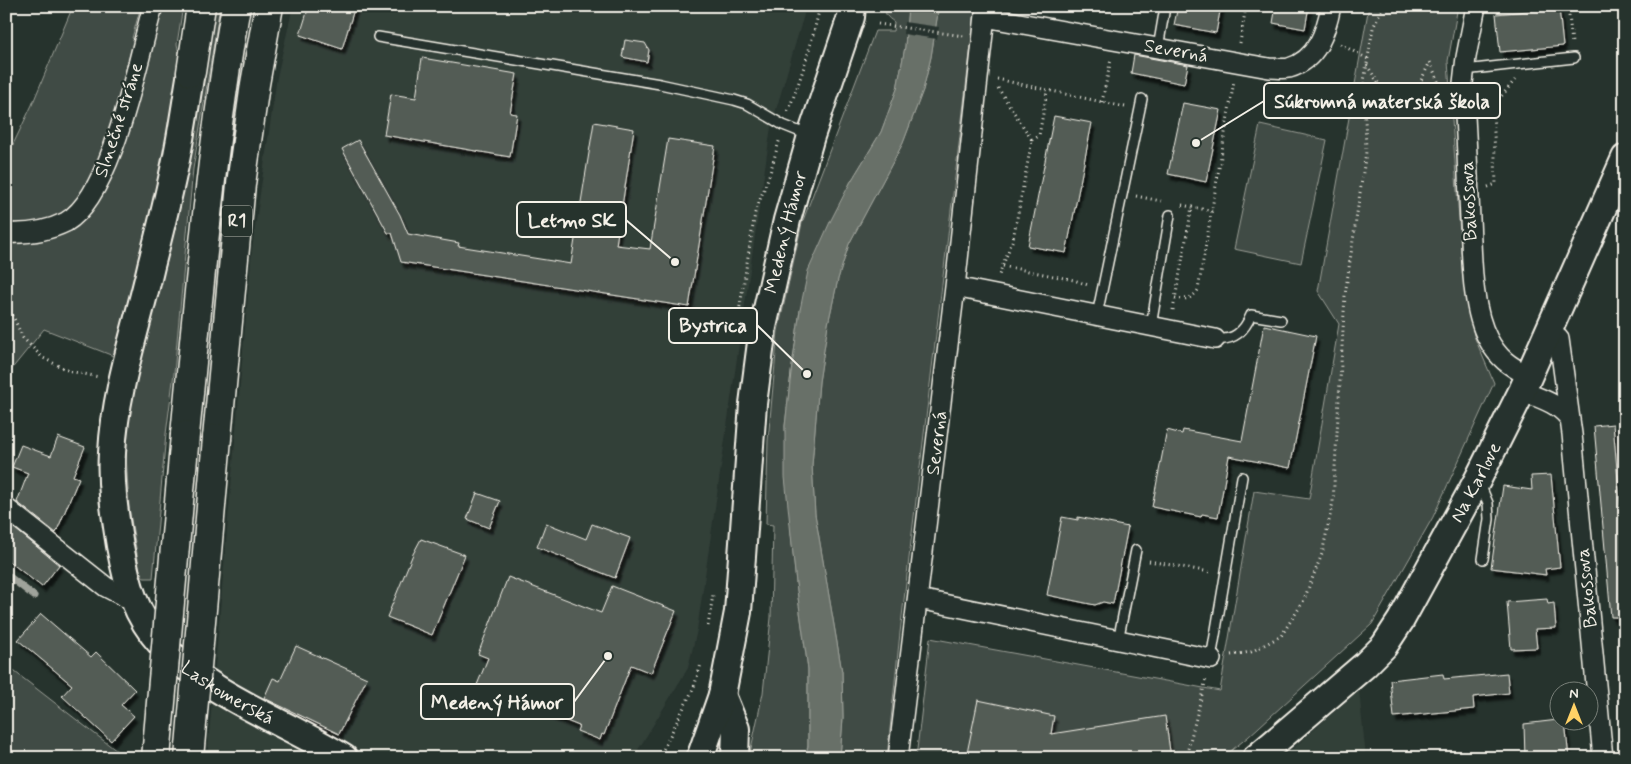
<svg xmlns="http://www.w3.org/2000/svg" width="1631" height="764" font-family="Mynerve,sans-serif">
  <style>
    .built { fill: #333f39 }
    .green { fill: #414b45; stroke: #9a9e96 }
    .water { fill: #676f68; stroke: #9fa39b }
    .pier { fill: #26332d }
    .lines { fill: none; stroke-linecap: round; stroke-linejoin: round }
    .stream { stroke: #9fa39b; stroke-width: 7 }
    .building { fill: #525c55; stroke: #f4f1e8; filter: url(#shadow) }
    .lane-casing { stroke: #f4f1e8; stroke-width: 12 }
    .street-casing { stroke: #f4f1e8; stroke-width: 22 }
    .secondary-casing { stroke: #f4f1e8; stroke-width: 30 }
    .highway-casing { stroke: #f4f1e8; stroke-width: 31 }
    .path { stroke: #f4f1e8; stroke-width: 3; stroke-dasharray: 1 4; stroke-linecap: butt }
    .lane { stroke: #26332d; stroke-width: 9 }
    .street { stroke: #26332d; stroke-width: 19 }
    .secondary { stroke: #26332d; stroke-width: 26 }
    .highway { stroke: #26332d; stroke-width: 28 }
    .highway-bridge-casing { stroke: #f4f1e8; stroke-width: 31; stroke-linecap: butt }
    .highway-bridge { stroke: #26332d; stroke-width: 28 }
    .labels { text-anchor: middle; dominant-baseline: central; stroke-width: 4.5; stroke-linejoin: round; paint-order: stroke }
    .shield { fill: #26332d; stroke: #b6b8b0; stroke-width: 1 }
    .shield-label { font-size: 18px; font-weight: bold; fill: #f4f1e8 }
    .street-label { font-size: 19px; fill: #f4f1e8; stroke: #26332d }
    .leader { fill: none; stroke: #f4f1e8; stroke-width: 2 }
    .callout-dot { fill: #f4f1e8; stroke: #26332d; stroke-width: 2 }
    .callout { fill: #26332d; stroke: #f4f1e8; stroke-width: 2 }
    .callout-label { font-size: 20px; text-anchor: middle; font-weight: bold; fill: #f4f1e8 }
  </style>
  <defs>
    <filter id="shadow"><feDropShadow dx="3" dy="5.5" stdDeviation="1" flood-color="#0009"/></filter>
  </defs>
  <rect width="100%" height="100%" fill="#26332d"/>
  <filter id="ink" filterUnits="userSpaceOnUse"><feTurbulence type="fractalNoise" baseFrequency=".02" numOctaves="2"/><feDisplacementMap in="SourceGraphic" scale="10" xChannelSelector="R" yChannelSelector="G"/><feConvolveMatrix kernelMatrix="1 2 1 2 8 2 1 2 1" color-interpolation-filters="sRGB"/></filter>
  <g filter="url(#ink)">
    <path class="built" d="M293,6H811L805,11L771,127L697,630L688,668L633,758H207L252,249L277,77Z
      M1359,690L1366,758H1282Z"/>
    <path class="green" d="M73,6H141L132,38L151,48L163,6H183L177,44L181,63L165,155L116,357L44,329L6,376V159L32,105Z
      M214,6H220L193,169L174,373L166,434L153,578H144L140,571L129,508L125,436L134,379Z
      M886,6H908L905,47L897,89L881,132L850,183L800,310L791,373L785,426L791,533L796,583L808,669V746L805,758H749L763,693L771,618L773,525L766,524L768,441L778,331L802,223L875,31H893L894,22C887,17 884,15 886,6Z
      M939,6H975L974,20L900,633L887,758H840L843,717L842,672L815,514L812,465L819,382L828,324L838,279L849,244L903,143L923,90L931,57Z
      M1369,6H1458L1448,61L1463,278L1474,336L1494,383L1433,517L1372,624L1248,737L1222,758H916L930,638L1220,691L1254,491L1309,499L1339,324L1318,291Z
      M1260,125L1327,140L1301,263L1234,249Z
      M6,665L126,758H6Z"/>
    <path class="water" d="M908,6H939L931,57L923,90L903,143L849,244L838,279L828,324L819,382L812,465L815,514L842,672L843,718L840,758H805L808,746V669L796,583L785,477V426L791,373L800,310L808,271L830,222L850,183L881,132L897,89L905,47Z"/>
    <path class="pier" d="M904,22L939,27L937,39L903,34Z"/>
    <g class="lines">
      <path class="stream" d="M6,574L34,596"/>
    </g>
    <path class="building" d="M309,6H355L342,49L300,35Z
      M1178,6H1221L1216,33L1174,25Z
      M1276,6H1309L1305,29L1273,23Z
      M1559,8L1563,46L1500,52L1496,14Z
      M625,40L645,43L649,50L647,62L622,57Z
      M1134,55L1188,65L1184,84L1131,73Z
      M422,58L517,74L510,113L517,114L510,157L384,135L391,94L416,98Z
      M1183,103L1221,110L1206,182L1168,174Z
      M1054,116L1092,123L1066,253L1028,246Z
      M594,122L634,129L616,245L650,249L668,139L715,146L689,307L401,262L392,233H388L342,149L358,140L400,215L408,234L459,243L458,246L571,264Z
      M1264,325L1316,336L1290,468L1229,456L1218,517L1202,514L1201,517L1152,507L1167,430L1182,434L1183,430L1242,441Z
      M1613,424L1625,558V617H1611L1594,426Z
      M58,437L85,447L73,476L79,478L56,533L17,502L28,473L12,467L21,445L51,456Z
      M1551,475L1560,567L1545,569L1546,575L1491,568L1503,486L1532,490L1531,476Z
      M477,493L500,501L489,528L467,519Z
      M1062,517L1078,520V517L1128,527L1113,604L1103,602L1095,605L1047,595Z
      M546,523L586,539L592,524L630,538L615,578L537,547Z
      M14,528L59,565L42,587L6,559V537Z
      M421,539L465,555L432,635L387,617L413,554Z
      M508,577L601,613L612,586L676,611L651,673L631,665L604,735L602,734L600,740L577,731L579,726L477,685L488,658L478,654Z
      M1547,599L1548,604L1554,603L1556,628L1535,629L1537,648L1511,649L1507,602Z
      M41,614L91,657L96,652L135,690L121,705L134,716L111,741L62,696L72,685L18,640Z
      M296,646L367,678L339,734L264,698L273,678L280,681Z
      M1507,673L1509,693L1473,697L1474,709L1394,717L1390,680L1443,674L1444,679Z
      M978,700L1054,716L1051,734L1165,716L1171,758H966Z
      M1558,720V722H1565L1569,758H1525L1524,724Z"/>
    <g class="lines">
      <g class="lane-casing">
        <path id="lane" d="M378,37L660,84L734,100L747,104L783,125L808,135
          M1158,48L1164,13
          M1464,70L1574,58
          M1097,315L1142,99
          M1151,326L1170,215
          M1215,339C1233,341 1244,332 1251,315L1281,320
          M1480,484L1488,503L1489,519L1483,559
          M1118,641L1136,550
          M1211,659L1242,477"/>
      </g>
      <g class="street-casing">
        <path id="street" d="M1476,6L1466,57L1463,83C1466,128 1468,174 1470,219C1472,254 1471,308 1488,339C1498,358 1509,366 1529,376
          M985,17L1269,68C1276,68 1283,69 1289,68C1317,60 1326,32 1331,6
          M6,233C26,234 48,231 66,222C113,195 138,58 153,6
          M955,287L1215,339
          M1549,330L1559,339L1572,434L1603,758
          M1522,391C1539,398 1558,403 1569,418
          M6,508L106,587L133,601
          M919,599L1211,659
          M898,758L955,287L986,6"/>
      </g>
      <g class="secondary-casing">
        <g id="secondary">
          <path id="s1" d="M191,72C186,101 182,131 176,160C169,195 160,231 151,266C137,328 115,389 112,453C110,484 115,515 120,546C127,584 135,615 162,645C208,695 286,722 344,758"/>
          <path d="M722,695L736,729L735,758"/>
          <path id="s2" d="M700,758L722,695L738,612L753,404L763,327L787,220L811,136L851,17L852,6"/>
          <path id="s3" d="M1256,758L1365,665L1384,646L1401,620L1478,479L1522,391L1625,158"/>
        </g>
      </g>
      <g class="highway-casing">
        <path id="highway" d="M191,72L201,6
          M185,435C199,292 211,148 236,6
          M217,438L241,184L255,84L269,6"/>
      </g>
      <path class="path" d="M1568,6L1572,43
        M878,24L964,36
        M1240,43L1246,6
        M1340,44L1368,59
        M1367,65L1396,112L1406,111L1430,62L1442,91
        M997,79L1125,107
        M998,88L1032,140L1013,239L999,275
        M1102,102L1111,59
        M788,111C802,77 812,42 820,6
        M1032,140L1039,136L1047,91
        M1488,187L1496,184L1493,106L1515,80
        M1136,196L1161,201
        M1182,205L1212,211
        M1003,266L1074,280L1088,285
        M1175,298C1186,300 1192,299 1198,290L1234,81
        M6,301L23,338L43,358L69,371L99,377
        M1173,310L1192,207
        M739,312L755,213L770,173L780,138
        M1149,561L1210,572
        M708,626L713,595
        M1231,655L1251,652L1281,636L1303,602L1322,554L1333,502L1345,295L1366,152L1364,81L1373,28L1383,6
        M659,758L694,687L701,664
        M1184,758L1188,749L1206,679"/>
      <use href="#lane" class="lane"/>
      <use href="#street" class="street"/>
      <use href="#secondary" class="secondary"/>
      <use href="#highway" class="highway"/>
      <g class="highway-bridge-casing">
        <path id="highway-bridge" d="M156,758L185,435
          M189,758L217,438"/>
      </g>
      <use href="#highway-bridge" class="highway-bridge"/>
    </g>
  </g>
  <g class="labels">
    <rect class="shield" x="222" y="205.5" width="30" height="31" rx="4"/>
    <g class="shield-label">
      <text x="237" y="221">R1</text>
    </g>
    <g class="street-label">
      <text transform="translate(1176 51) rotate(10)">Severná</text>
      <text transform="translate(119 120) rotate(-72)">Slnečné stráne</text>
      <text transform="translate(1469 201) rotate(-93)">Bakossova</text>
      <text stroke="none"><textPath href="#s2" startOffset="535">Medený Hámor</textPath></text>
      <text transform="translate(937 443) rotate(-83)">Severná</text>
      <text stroke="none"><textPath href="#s3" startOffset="358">Na Karlove</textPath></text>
      <text transform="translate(1587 588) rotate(-96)">Bakossova</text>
      <text stroke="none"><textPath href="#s1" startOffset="674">Laskomerská</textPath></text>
    </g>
  </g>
  <path class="leader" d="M1196 143L1264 101M675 262L626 220M807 374L757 325M608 656L574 702"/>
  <g class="callout-dot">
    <circle cx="1196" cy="143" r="5"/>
    <circle cx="675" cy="262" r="5"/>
    <circle cx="807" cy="374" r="5"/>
    <circle cx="608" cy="656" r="5"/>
  </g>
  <g class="callout">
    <rect x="1264" y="83" width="236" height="35" rx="5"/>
    <rect x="517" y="202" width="109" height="35" rx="5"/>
    <rect x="669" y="308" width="88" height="35" rx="5"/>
    <rect x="421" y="684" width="153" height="35" rx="5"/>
  </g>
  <g class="callout-label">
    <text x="1382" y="108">Súkromná materská škola</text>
    <text x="572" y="227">Letmo SK</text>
    <text x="713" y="332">Bystrica</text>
    <text x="497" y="709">Medený Hámor</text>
  </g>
  <rect width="1631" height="764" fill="none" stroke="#26332d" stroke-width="25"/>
  <rect x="12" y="12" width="1606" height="739" fill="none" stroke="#f4f1e8" stroke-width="2" filter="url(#ink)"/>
  <g transform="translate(1574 706)"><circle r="24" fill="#26332d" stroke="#787f78"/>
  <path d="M0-4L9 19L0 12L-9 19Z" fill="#ffd166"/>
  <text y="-8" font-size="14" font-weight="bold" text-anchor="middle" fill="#f4f1e8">N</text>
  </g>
</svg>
